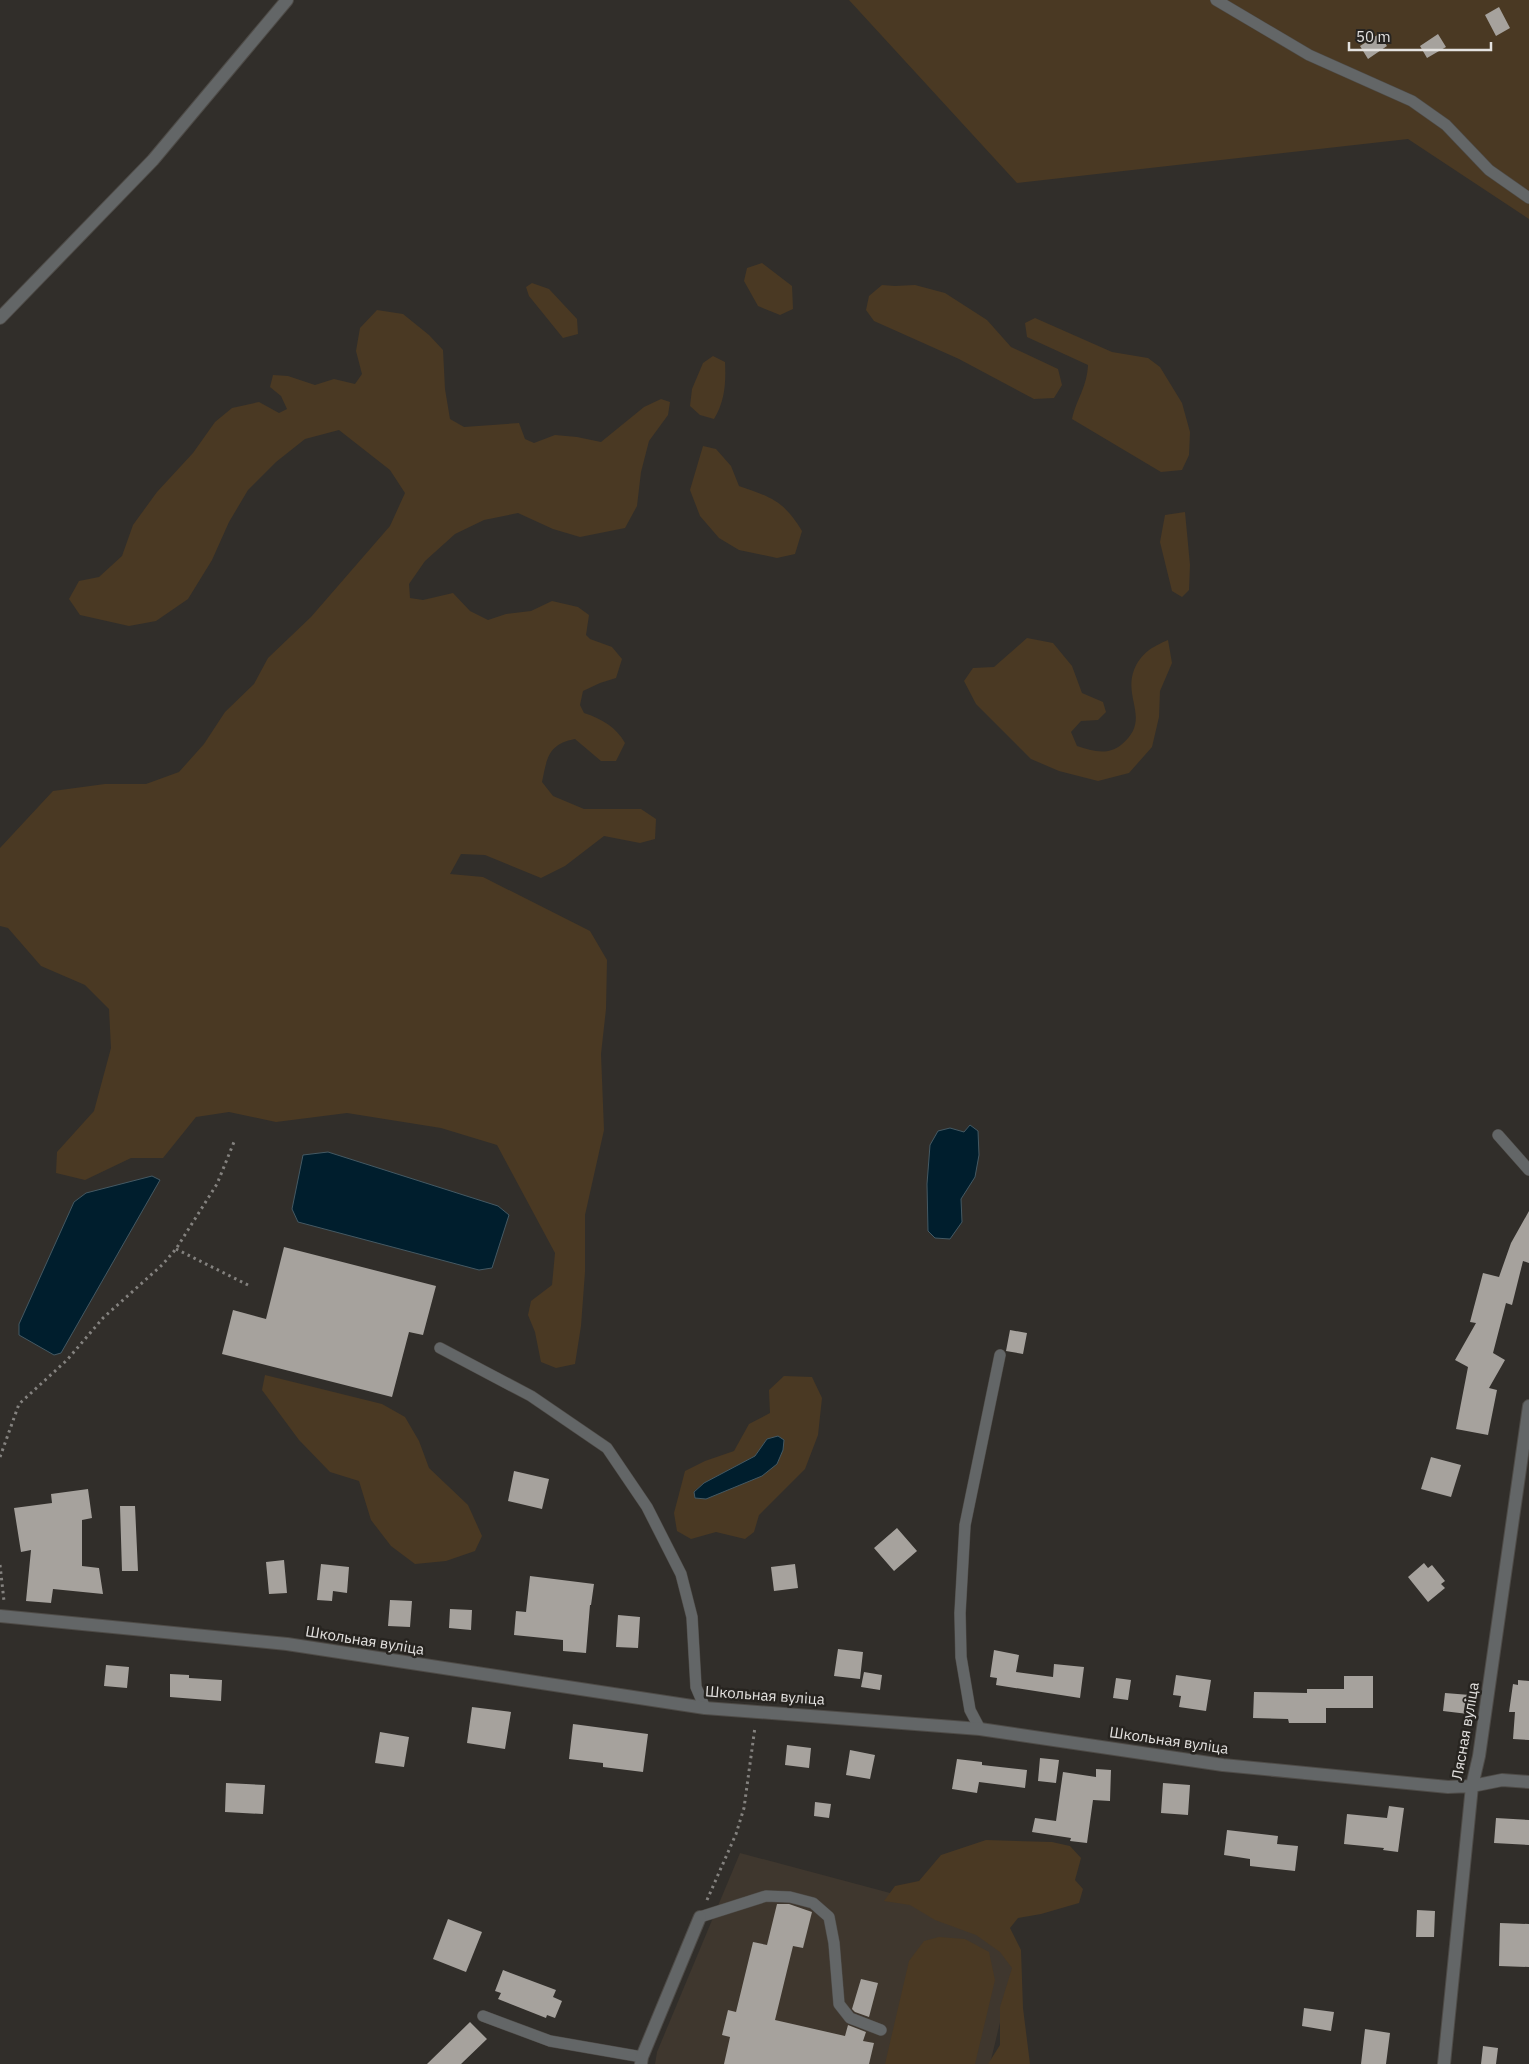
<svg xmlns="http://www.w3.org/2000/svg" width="1529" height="2064" font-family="'IBM Plex Sans',sans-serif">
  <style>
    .built { fill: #3f372e }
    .green { fill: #4a3923; fill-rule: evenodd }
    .water { fill: #001e2d; stroke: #445963 }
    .building { fill: #a6a29d }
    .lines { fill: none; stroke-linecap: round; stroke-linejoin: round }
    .lane-casing { stroke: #4e4b47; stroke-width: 12 }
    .street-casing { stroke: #4e4b47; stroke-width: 14 }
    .path { stroke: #84827f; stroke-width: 3; stroke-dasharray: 2.5 4; stroke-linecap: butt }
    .lane { stroke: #636667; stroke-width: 11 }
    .street { stroke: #636667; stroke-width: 12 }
    .labels { text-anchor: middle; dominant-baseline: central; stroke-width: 5; stroke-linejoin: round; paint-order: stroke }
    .street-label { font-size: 15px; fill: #e4e2e0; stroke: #272420 }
  </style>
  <rect width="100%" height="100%" fill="#312e2a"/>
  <path class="built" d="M740,1853L935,1905L1017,1952L990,2064H655L657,2052Z"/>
  <path class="green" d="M849,0H1529V219L1408,139L1017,183Z
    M762,263L792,286L793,309L780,315L758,306L744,281L747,268Z
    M532,283L549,289L577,319L578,334L563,338L529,296L526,287Z
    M882,285L895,286L915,285L945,293L987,320L1011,347L1058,369L1062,385L1054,398L1034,399L959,359L874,321L866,310L869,296Z
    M377,310L403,314L429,335L443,350L445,389L450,419L464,427L519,423L525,439L534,443L555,435L577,437L601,442L644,407L661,399L670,402L668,415L649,441L641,472L637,506L625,528L580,537L553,529L518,513L484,520L455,534L425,561L409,584L410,598L423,600L453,593L470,611L488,620L506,614L531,611L552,601L578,607L589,615L586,635L590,639L612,647L622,659L616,678L600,683L583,691L580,705L584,713C602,719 616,727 625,743L616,761H601L575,739C548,744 547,758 542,782L553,796L584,809H641L656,819L655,839L640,843L604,836L565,866L541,878L485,855L461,854L450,874L483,877L590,931L607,960L606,1009L601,1054L604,1130L585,1215V1272L581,1326L575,1364L556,1368L541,1362L535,1332L528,1315L531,1301L552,1285L555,1253L497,1145L441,1128L347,1113L276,1122L229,1112L196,1117L163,1158H131L85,1180L56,1173L57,1152L94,1111L111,1048L109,1009L85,985L41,966L8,928L0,926V848L53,791L105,784H146L179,772L204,744L225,712L254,684L268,658L311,617L390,526L405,493L390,470L339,430L305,439L276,462L248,490L229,522L212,560L188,599L156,621L129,626L80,615L69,599L79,581L99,577L122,556L133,525L157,492L193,453L215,422L232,408L259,402L279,413L287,409L281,396L270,387L273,375L288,376L315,385L334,379L355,384L362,374L356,351L360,328Z
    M1035,318L1112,352L1148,358L1160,367L1182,403L1190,432L1189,455L1182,470L1161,472L1072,419C1077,398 1087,387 1088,365L1027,337L1025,323Z
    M713,356L725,362C726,383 725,401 714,419L700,415L690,406L692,389L703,363Z
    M703,446L716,449L731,466L739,486C771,497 784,501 802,531L795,554L777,558L739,550L719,538L700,516L690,490Z
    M1185,512L1190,565L1189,590L1182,597L1172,591L1160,542L1165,515Z
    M1027,638L1053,643L1072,666L1082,693L1103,702L1106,712L1098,720L1081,721L1071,732L1077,746C1092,751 1107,756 1121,745C1152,720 1123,699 1134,670C1141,653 1152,647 1168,640L1172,663L1160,691L1159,717L1152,747L1129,773L1098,781L1059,771L1031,759L976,704L964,681L973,668L994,667Z
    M265,1375L382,1404L405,1417L419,1441L429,1468L468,1505L482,1536L475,1551L446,1561L415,1564L391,1546L371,1520L359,1481L330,1472L299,1440L262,1390Z
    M784,1376L812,1377L822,1398L818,1435L805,1469L759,1515L754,1532L745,1539L716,1532L691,1539L677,1531L674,1513L685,1471L705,1461L734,1451L749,1424L770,1413L769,1390ZM767,1439L762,1476L694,1491L704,1483L755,1456Z
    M986,1840L1052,1842L1070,1846L1081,1858L1075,1880L1083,1889L1079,1903L1041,1914L1018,1918L1010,1928L1021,1950L1023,2008L1030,2064H988L1000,2045V2007L1012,1968L1000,1952L976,1935L935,1920L910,1905L884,1901L895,1886L919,1881L941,1855Z
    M939,1937L965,1939L989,1952L995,1980L975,2064H885L909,1961L924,1941Z"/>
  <path class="water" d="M970,1125L978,1131L979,1155L975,1177L961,1199L962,1222L950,1239L935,1238L928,1231L927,1184L930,1145L938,1131L950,1128L964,1132Z
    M328,1152L498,1206L509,1215L492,1268L479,1270L298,1222L292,1209L303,1155Z
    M152,1176L160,1180L61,1353L54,1355L19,1335V1324L74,1202L86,1193Z
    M778,1436L784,1440L783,1450L777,1464L762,1476L706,1499L695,1498L694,1492L704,1483L755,1456L767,1439Z"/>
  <path class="building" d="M1499,7L1510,28L1496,36L1485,15Z
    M1379,34L1387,46L1368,59L1360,46Z
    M1438,34L1446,47L1427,58L1420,46Z
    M1529,1211V1263L1523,1261L1512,1305L1506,1303L1493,1353L1505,1360L1489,1388L1497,1390L1488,1435L1456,1429L1468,1367L1455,1360L1476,1323L1470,1322L1483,1273L1499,1277L1511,1243Z
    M284,1247L436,1286L423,1335L409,1332L392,1397L222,1354L233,1310L266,1319Z
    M1010,1330L1027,1333L1023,1354L1006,1351Z
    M1431,1457L1461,1465L1451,1497L1421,1489Z
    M514,1471L549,1479L542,1509L508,1501Z
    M88,1489L92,1518L82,1520V1566L99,1568L103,1594L53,1589L51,1603L26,1601L31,1550L21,1552L14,1508L52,1503L51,1494Z
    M120,1506H135L138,1571H122Z
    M897,1528L917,1551L894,1571L874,1548Z
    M284,1560L287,1593L269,1594L266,1562Z
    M1424,1563L1428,1568L1432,1565L1445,1581L1441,1584L1445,1588L1428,1602L1408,1577Z
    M321,1564L349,1567L347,1593L333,1591L332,1601L317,1600Z
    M795,1564L798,1588L774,1591L771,1567Z
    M530,1576L594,1584L591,1605H590L586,1653L563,1651V1640L514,1635L516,1611L526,1612Z
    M390,1600L412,1601L410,1627L388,1626Z
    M450,1609L472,1610L471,1630L449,1628Z
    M618,1615L640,1617L638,1648L616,1647Z
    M838,1649L863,1652L860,1679L834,1676Z
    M994,1650L1019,1655L1016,1672L1053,1677L1054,1664L1084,1667L1080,1698L996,1685L997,1678L990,1677Z
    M106,1665L129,1667L127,1688L104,1686Z
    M864,1672L882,1675L880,1690L861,1687Z
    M170,1674L189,1675V1678L222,1680L221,1701L170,1697Z
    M1176,1675L1211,1680L1206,1711L1179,1707L1181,1696L1173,1695Z
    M1344,1676H1373V1708H1326V1723H1289L1288,1719L1253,1718L1254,1692L1307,1693V1689H1344Z
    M1116,1678L1131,1680L1128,1700L1113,1698Z
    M1518,1680L1529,1681V1740L1513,1739L1515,1712H1509L1513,1684L1518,1685Z
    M1445,1693L1470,1695L1468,1714L1443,1711Z
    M472,1707L511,1712L505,1749L467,1743Z
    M573,1724L648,1734L643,1772L603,1767V1763L569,1759Z
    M380,1732L409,1737L404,1767L375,1763Z
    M787,1745L811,1748L809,1768L785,1765Z
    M850,1750L875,1755L870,1779L846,1775Z
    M1040,1758L1059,1760L1056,1783L1038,1781Z
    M957,1759L982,1762V1765L1027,1770L1025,1788L979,1782L977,1793L952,1789Z
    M1096,1769L1111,1770L1110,1801L1093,1800L1087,1843L1070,1841L1071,1838L1032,1832L1035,1818L1056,1821L1063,1772L1096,1777Z
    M226,1783L265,1785L263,1814L225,1812Z
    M1163,1783L1190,1785L1188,1815L1161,1813Z
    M815,1802L831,1804L829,1818L814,1816Z
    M1389,1806L1404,1808L1398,1852L1383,1850L1384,1848L1344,1844L1347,1814L1387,1818Z
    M1496,1818L1529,1820V1845L1494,1843Z
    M1227,1830L1278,1836L1277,1844L1298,1846L1295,1871L1250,1866V1859L1224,1855Z
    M777,1904H789L812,1912L803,1948L793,1946L775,2020L845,2036L848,2025L866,2032L863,2041L874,2043L869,2064H724L730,2037L722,2035L728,2010L736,2012L753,1942L767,1945Z
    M1417,1910L1435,1911L1434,1937H1416Z
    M448,1919L482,1932L466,1972L433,1959Z
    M1500,1923L1529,1924V1967L1499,1966Z
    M503,1970L556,1990L553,1997L562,2001L555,2018L547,2015L546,2018L498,1999L501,1993L495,1991Z
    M861,1979L878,1983L869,2017L855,2012L852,2009Z
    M1304,2008L1334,2012L1331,2031L1302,2026Z
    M470,2022L487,2039L461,2064H427Z
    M1365,2029L1390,2033L1386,2064H1361Z
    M1483,2046L1498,2048L1496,2064H1481Z"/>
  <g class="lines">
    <g class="lane-casing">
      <path id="lane" d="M1216,0L1309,55L1412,101L1446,125L1489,170L1529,198
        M1498,1135L1529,1170
        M440,1348L531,1396L607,1448L647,1507L681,1574L692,1617L696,1687L705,1708
        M980,1729L970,1710L961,1657L960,1613L965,1525L1000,1355
        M700,1917L766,1896L790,1897L813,1903L829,1917L834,1943L839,2004L850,2018L881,2030
        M483,2016L550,2041L642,2057"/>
    </g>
    <g class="street-casing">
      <path id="street" d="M0,318L153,160L287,0
        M0,1616L287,1644L705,1708L980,1729L1223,1765L1448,1787L1472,1786L1502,1780L1529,1782
        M641,2064L642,2057L700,1917
        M1444,2064L1472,1786L1479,1756L1529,1406"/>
    </g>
    <path class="path" d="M176,1249L250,1286
      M0,1457L19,1404L67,1360L103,1318L162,1265L176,1249L217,1184L234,1142
      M0,1565L4,1601
      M707,1900L736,1834L744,1808L755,1727"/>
    <use href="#lane" class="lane"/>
    <use href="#street" class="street"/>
  </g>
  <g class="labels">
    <g class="street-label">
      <text transform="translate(365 1640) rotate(9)">Школьная вуліца</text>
      <text transform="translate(765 1695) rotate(4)">Школьная вуліца</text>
      <text transform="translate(1465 1731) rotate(-80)">Лясная вуліца</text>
      <text transform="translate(1169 1740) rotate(8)">Школьная вуліца</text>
    </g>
  </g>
  <path d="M1349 42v8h142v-8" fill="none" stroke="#e4e2e0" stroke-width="2.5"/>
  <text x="1356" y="42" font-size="15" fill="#e4e2e0" stroke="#272420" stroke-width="4" paint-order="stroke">50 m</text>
</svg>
